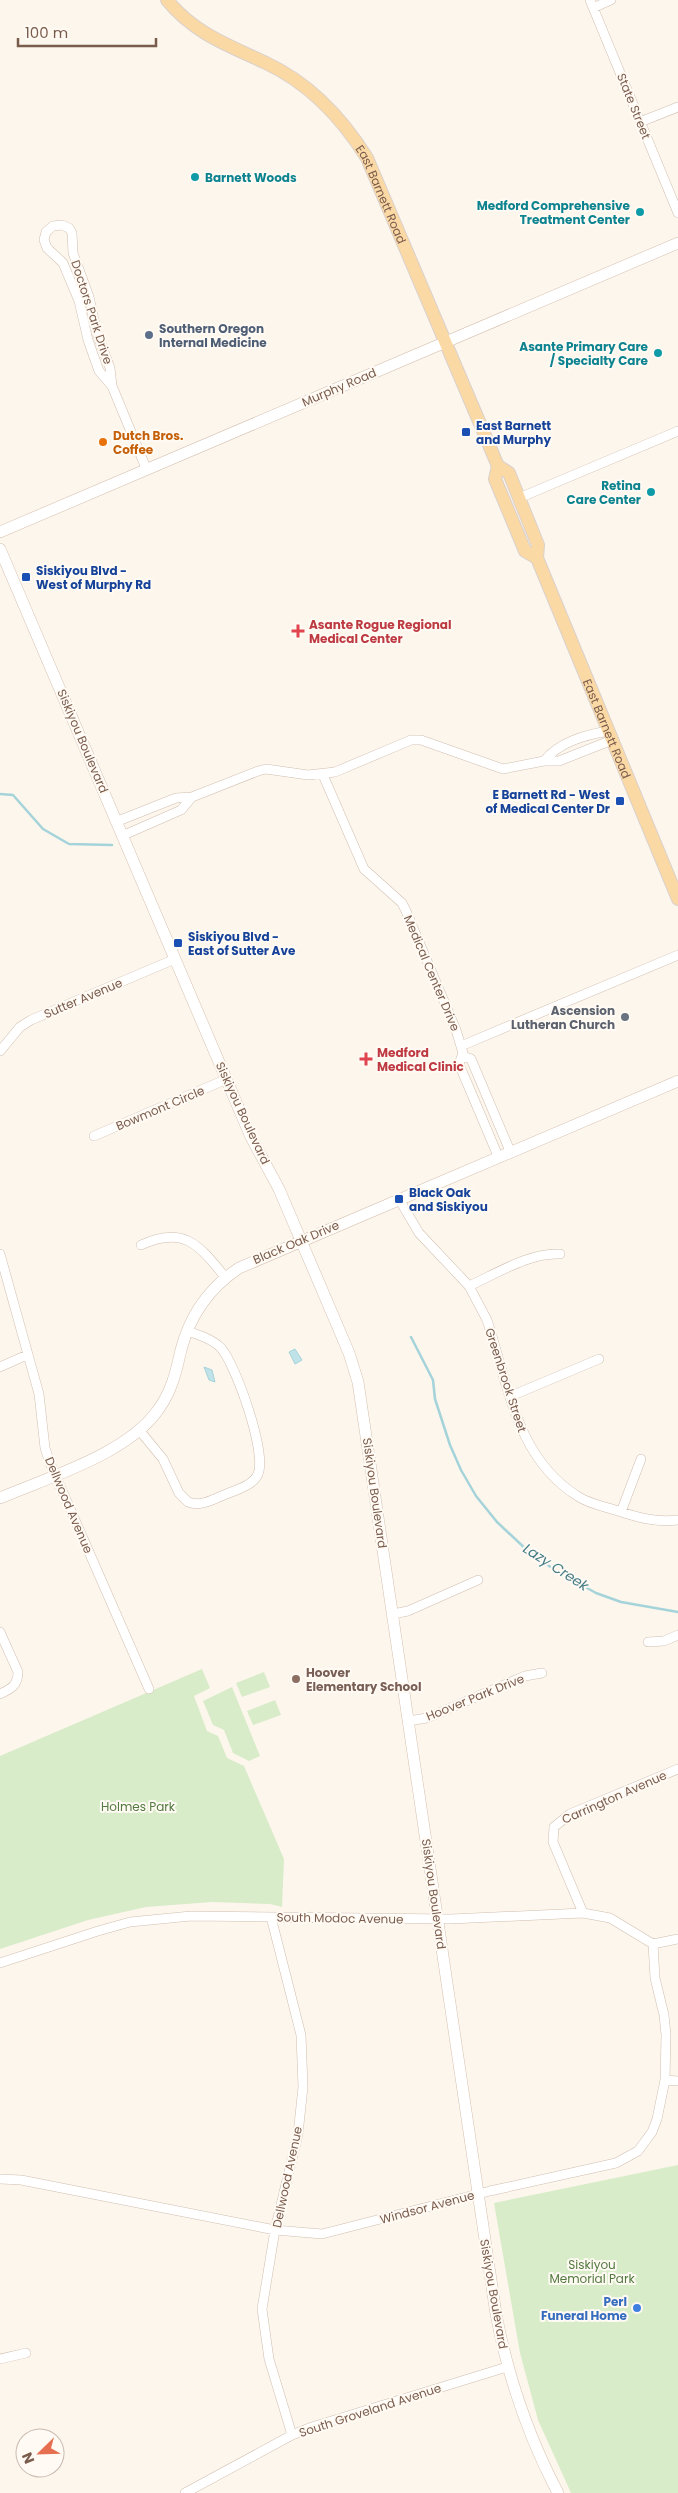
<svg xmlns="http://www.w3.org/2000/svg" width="678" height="2493" font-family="Poppins,sans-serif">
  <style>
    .green { fill: #d8ecc9 }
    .water { fill: #bfe3e8; stroke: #a5d3da }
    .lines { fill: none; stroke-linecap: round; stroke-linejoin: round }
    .stream { stroke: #a5d3da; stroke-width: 2.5 }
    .street-casing { stroke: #d1beb0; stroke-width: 10 }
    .secondary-casing { stroke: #d6c0b0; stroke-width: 12 }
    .primary-casing { stroke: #dad1cd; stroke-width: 14 }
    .street { stroke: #fff; stroke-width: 9 }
    .secondary { stroke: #fff; stroke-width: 11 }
    .primary { stroke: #fbd9a5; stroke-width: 12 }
    .culture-dot { fill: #0f9aa8; stroke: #fffaf3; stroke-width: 2 }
    .service-dot { fill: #5c6f8a; stroke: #fffaf3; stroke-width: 2 }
    .transit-dot { fill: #1a4fb4; stroke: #fffaf3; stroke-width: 2 }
    .food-dot { fill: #e8710a; stroke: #fffaf3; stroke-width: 2 }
    .health-dot { fill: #e0444e; stroke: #fffaf3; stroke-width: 2 }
    .worship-dot { fill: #6b7280; stroke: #fffaf3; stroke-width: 2 }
    .education-dot { fill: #8d6e63; stroke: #fffaf3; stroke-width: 2 }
    .shop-dot { fill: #3f7fe0; stroke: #fffaf3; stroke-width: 2 }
    .labels { text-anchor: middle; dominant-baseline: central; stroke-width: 4; stroke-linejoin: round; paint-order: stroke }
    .street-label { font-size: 12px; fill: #7a5c4d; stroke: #fffaf3 }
    .culture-label { font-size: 12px; font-weight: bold; fill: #0d838f; stroke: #fffaf3; text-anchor: end }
    .service-label { font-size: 12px; font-weight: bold; fill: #4e5e75; stroke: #fffaf3; text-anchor: start }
    .transit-label { font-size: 12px; font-weight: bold; fill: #164399; stroke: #fffaf3; text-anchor: start }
    .food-label { font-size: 12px; font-weight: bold; fill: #c56008; stroke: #fffaf3; text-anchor: start }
    .health-label { font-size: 12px; font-weight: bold; fill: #be3a42; stroke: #fffaf3; text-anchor: start }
    .worship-label { font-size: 12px; font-weight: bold; fill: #5b616d; stroke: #fffaf3; text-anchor: end }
    .education-label { font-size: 12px; font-weight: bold; fill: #785e54; stroke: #fffaf3; text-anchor: start }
    .park-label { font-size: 12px; fill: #537a41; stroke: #fffaf3 }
    .shop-label { font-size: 12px; font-weight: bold; fill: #366cbe; stroke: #fffaf3; text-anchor: end }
    .water-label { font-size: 14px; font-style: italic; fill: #437c86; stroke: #fffaf3 }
  </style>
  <rect width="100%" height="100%" fill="#fdf6ec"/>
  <path class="green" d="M202,1669L210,1688L194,1696L207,1731L218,1736L227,1758L244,1766L284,1859L282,1907L270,1904L212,1902L146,1907L88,1920L0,1949V1756Z
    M264,1672L270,1687L242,1697L236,1683Z
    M232,1687L260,1756L249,1761L233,1753L224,1730L213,1725L203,1701Z
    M275,1700L281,1715L253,1725L247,1711Z
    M678,2165V2493H571L538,2420L520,2353L494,2203Z"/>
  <path class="water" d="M295,1349L302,1360L295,1364L289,1352Z
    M204,1367L212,1370L215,1382L209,1380Z"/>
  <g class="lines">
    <path class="stream" d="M0,794L13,795L43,829L69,844L112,845
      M411,1337L433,1380L435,1399L450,1445L461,1470L476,1496L497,1522L529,1552L555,1570L596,1593L621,1602L678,1612"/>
    <g class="street-casing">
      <path id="street" d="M590,0L678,213
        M593,8L611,0
        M640,122L678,107
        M112,386L110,368L97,333L89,297L73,253L72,233L69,228L62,225L53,226L46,232L44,240L47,248L63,263L79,301L88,340L99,371L112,386L146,468
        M519,498L678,431
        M544,761C559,742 585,735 608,731
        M323,775L364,869L402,903L406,911L456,1030L463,1053L459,1064L498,1156
        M118,821L176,798L192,797L258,771L266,769L308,775L335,772L411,740H421L503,769L544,761H559L612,740
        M124,835L181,810L192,797
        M461,1046L678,955
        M0,1051L20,1027L31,1020L175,959
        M463,1056L471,1059L510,1151
        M94,1136L227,1079
        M399,1199L419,1233L469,1286L487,1320C508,1383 516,1459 579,1497C590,1504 603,1506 615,1510C636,1517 656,1523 678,1520
        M141,1245C184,1225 199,1245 225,1277
        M0,1254L39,1394L45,1448L50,1463L149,1689
        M469,1286C496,1274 530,1252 560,1254
        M0,1367L27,1355
        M511,1396L599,1359
        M140,1431L163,1459L179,1493L188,1502C201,1507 211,1500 224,1495C235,1490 253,1486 258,1474C267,1453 236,1365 221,1348C212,1339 199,1335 187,1331
        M621,1512L641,1459
        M393,1614L408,1611L478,1580
        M0,1632L18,1672C18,1685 11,1689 0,1694
        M648,1642L664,1641L678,1635
        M408,1721L427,1718L525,1676L542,1673
        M583,1913L553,1842L554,1827L570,1814L678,1769
        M271,1917L301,2035L303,2087L298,2134L275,2230L262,2309L269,2359L292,2435
        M0,1963L98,1931L130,1922L191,1916L451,1919L583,1913L610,1918L653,1944L678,1939
        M665,2080L678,2081
        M0,2179L21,2180L275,2230L322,2234L490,2191L616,2163L638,2151L652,2132L657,2119L665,2080L666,2035L664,2015L655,1978L653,1944
        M0,2359L26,2353
        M185,2493L292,2435L312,2427L507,2367"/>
    </g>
    <g class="secondary-casing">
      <path id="secondary" d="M0,532L678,243
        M0,549L251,1137L279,1189L349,1353L358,1382L496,2314C508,2377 528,2436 558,2493
        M0,1498C49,1477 127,1454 158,1410C172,1391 176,1372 181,1350C190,1315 209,1288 239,1268L678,1081"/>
    </g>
    <g class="primary-casing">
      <g id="primary">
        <path id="s1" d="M167,0C195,34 228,45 266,63C309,83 342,118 367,158L498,466L509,473L538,545L537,558L678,899"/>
        <path d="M498,466L495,479L525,551L537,558"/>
      </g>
    </g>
    <use href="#street" class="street"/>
    <use href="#secondary" class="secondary"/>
    <use href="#primary" class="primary"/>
  </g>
  <g class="culture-dot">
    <circle cx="195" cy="177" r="5"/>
    <circle cx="640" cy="212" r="5"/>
    <circle cx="658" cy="353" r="5"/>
    <circle cx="651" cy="492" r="5"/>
  </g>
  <circle class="service-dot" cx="149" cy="335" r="5"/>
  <g class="transit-dot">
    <rect x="461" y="427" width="10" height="10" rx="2.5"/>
    <rect x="21" y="572" width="10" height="10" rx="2.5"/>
    <rect x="615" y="796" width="10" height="10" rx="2.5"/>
    <rect x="173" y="938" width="10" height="10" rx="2.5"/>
    <rect x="394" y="1194" width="10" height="10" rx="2.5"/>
  </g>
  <circle class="food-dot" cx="103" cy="442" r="5"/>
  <g class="health-dot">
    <path d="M295.5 623.5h5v5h5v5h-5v5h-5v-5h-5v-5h5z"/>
    <path d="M363.5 1051.5h5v5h5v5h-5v5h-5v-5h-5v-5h5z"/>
  </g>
  <circle class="worship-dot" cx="625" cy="1017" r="5"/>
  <circle class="education-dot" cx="296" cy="1679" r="5"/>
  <circle class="shop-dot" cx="637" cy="2308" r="5"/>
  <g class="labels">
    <g class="street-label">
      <text transform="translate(634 106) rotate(68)">State Street</text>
      <text stroke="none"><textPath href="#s1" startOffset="298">East Barnett Road</textPath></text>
      <text transform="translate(92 312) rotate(72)">Doctors Park Drive</text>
      <text transform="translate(339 387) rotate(-23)">Murphy Road</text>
      <text stroke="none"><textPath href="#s1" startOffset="882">East Barnett Road</textPath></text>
      <text transform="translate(83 741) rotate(67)">Siskiyou Boulevard</text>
      <text transform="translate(432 973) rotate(67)">Medical Center Drive</text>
      <text transform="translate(83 998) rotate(-23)">Sutter Avenue</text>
      <text transform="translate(160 1108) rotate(-23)">Bowmont Circle</text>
      <text transform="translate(243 1113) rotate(65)">Siskiyou Boulevard</text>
      <text transform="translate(296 1242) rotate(-23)">Black Oak Drive</text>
      <text transform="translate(506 1380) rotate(72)">Greenbrook Street</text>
      <text transform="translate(375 1493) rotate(82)">Siskiyou Boulevard</text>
      <text transform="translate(69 1505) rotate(67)">Dellwood Avenue</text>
      <text transform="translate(475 1697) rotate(-22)">Hoover Park Drive</text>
      <text transform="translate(614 1797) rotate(-24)">Carrington Avenue</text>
      <text transform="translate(434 1894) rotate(82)">Siskiyou Boulevard</text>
      <text transform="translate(340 1918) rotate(1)">South Modoc Avenue</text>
      <text transform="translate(287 2177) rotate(-78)">Dellwood Avenue</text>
      <text transform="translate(427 2207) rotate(-15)">Windsor Avenue</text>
      <text transform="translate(494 2294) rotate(80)">Siskiyou Boulevard</text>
      <text transform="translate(370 2410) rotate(-18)">South Groveland Avenue</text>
    </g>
    <g class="culture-label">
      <text x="205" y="177" text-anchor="start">Barnett Woods</text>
      <text x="630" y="205">Medford Comprehensive<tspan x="630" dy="14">Treatment Center</tspan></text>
      <text x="648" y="346">Asante Primary Care<tspan x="648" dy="14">/ Specialty Care</tspan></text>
      <text x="641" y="485">Retina<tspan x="641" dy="14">Care Center</tspan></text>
    </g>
    <g class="service-label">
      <text x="159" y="328">Southern Oregon<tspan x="159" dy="14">Internal Medicine</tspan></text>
    </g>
    <g class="transit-label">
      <text x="476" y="425">East Barnett<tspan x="476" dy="14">and Murphy</tspan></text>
      <text x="36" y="570">Siskiyou Blvd -<tspan x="36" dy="14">West of Murphy Rd</tspan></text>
      <text x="610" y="794" text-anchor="end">E Barnett Rd - West<tspan x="610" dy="14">of Medical Center Dr</tspan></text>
      <text x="188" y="936">Siskiyou Blvd -<tspan x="188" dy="14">East of Sutter Ave</tspan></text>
      <text x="409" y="1192">Black Oak<tspan x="409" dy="14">and Siskiyou</tspan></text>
    </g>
    <g class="food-label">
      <text x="113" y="435">Dutch Bros.<tspan x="113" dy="14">Coffee</tspan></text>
    </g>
    <g class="health-label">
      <text x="309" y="624">Asante Rogue Regional<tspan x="309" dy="14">Medical Center</tspan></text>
      <text x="377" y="1052">Medford<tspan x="377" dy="14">Medical Clinic</tspan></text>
    </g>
    <g class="worship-label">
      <text x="615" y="1010">Ascension<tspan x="615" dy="14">Lutheran Church</tspan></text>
    </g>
    <g class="education-label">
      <text x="306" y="1672">Hoover<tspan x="306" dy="14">Elementary School</tspan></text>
    </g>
    <g class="park-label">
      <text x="138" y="1806">Holmes Park</text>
      <text x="592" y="2264">Siskiyou<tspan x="592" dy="14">Memorial Park</tspan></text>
    </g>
    <g class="shop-label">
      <text x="627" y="2301">Perl<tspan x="627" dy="14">Funeral Home</tspan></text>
    </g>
    <g class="water-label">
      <text transform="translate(556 1567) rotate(33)">Lazy Creek</text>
    </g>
  </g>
  <g transform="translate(40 2453) rotate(247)"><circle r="24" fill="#fffaf3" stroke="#cabbb1"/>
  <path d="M0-4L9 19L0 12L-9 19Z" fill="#e76f51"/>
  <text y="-8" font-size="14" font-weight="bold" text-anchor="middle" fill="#7a5c4d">N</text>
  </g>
  <path d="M18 38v8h138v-8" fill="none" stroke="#7a5c4d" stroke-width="2.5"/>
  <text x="25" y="38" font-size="15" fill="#7a5c4d" stroke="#fffaf3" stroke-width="4" paint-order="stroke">100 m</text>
</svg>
